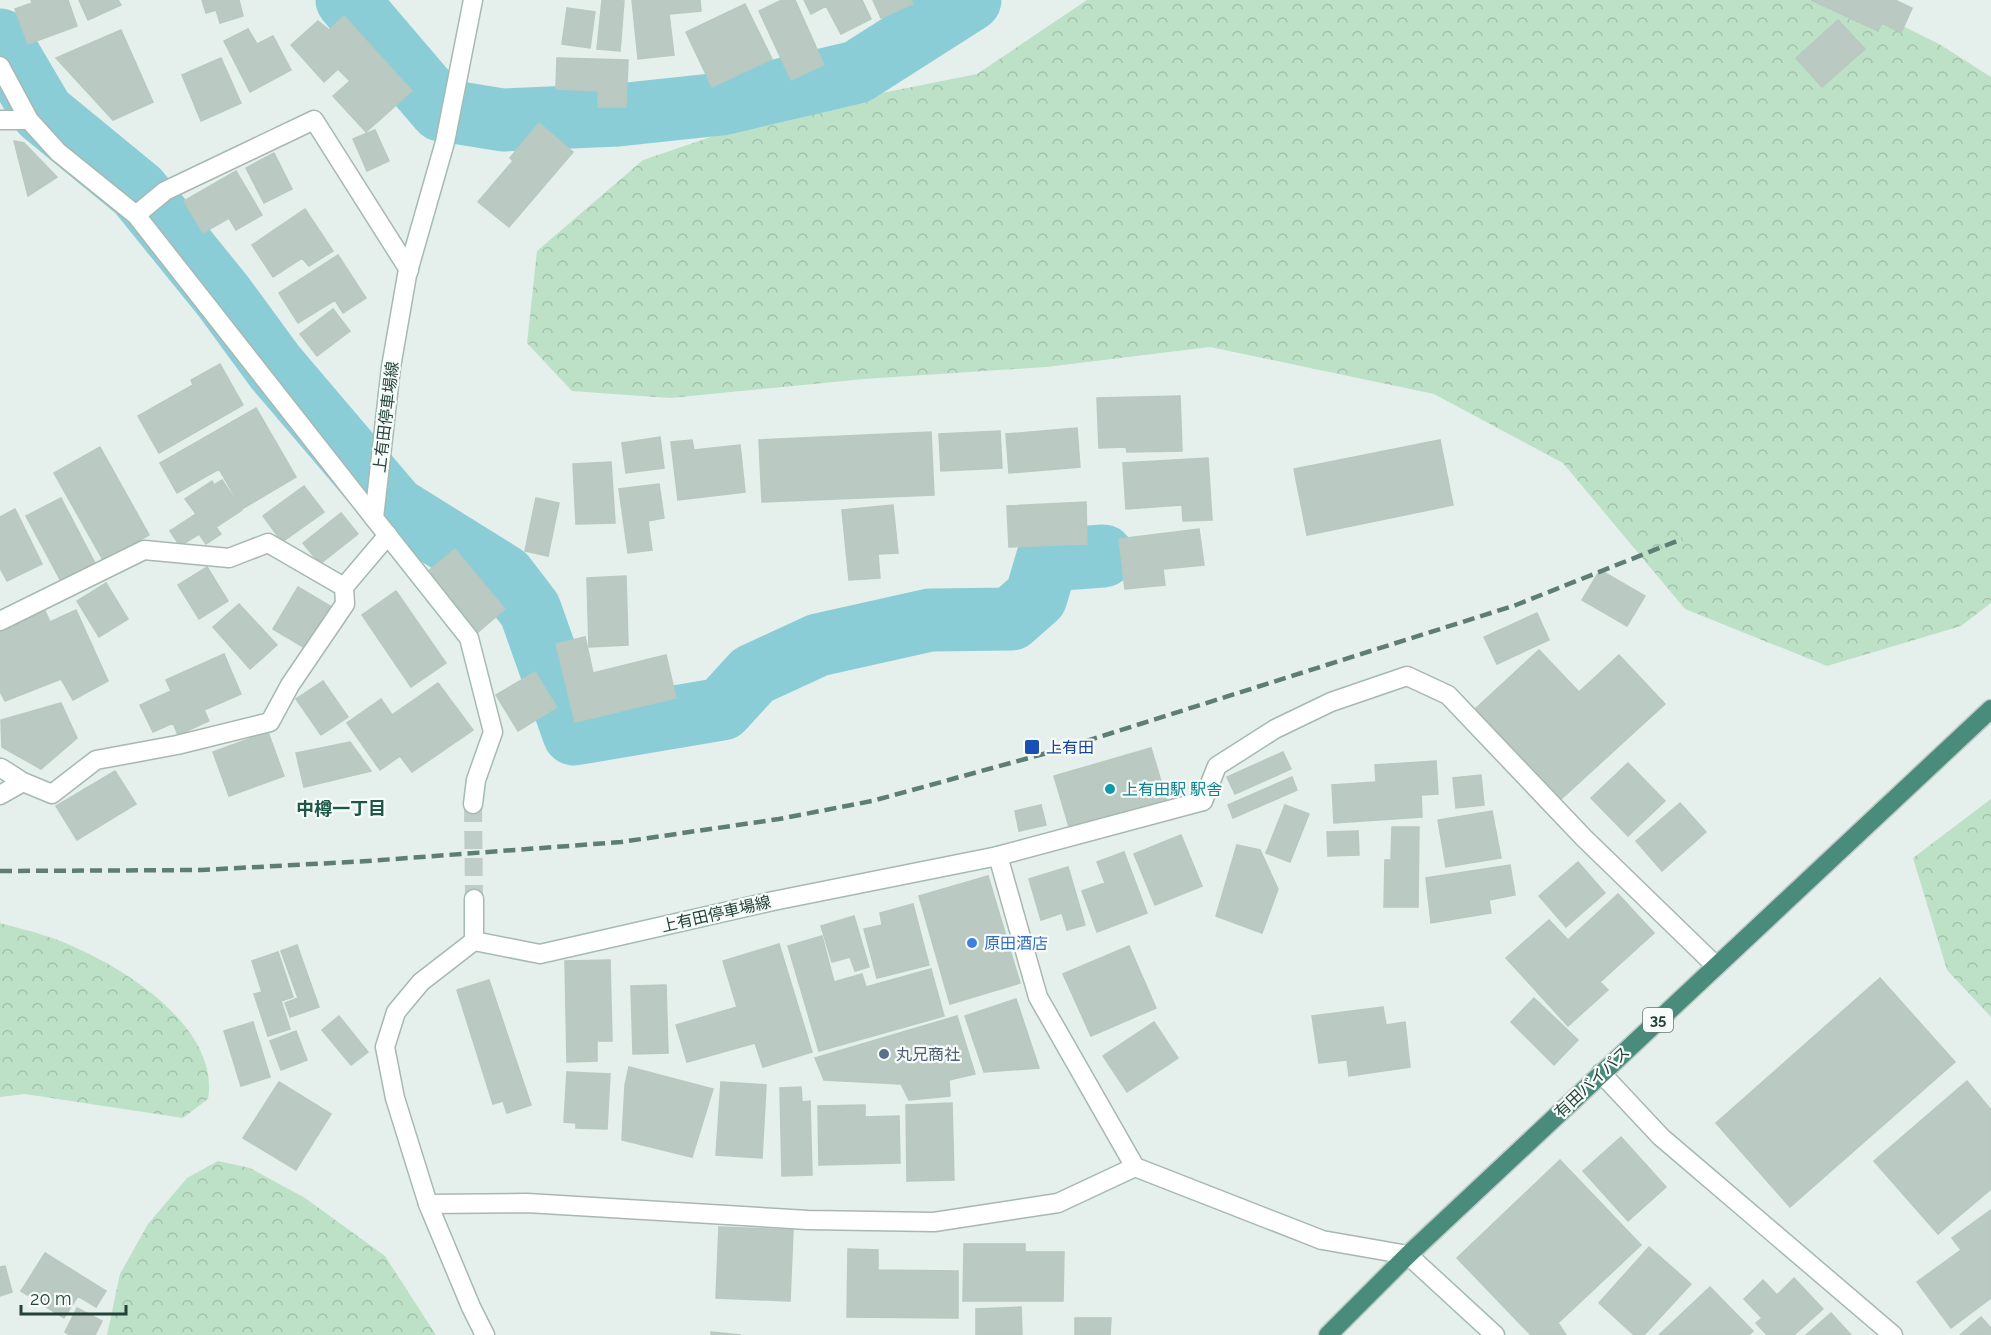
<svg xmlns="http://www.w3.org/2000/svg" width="1991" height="1335" font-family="Raleway,'Noto Sans JP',sans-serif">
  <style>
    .forest { fill: url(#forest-crowns) }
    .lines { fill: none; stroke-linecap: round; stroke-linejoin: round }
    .river { stroke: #8bcdd7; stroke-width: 63 }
    .building { fill: #bacac3; stroke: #b7c9c1; stroke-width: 1.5 }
    .secondary-tunnel { stroke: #becdc7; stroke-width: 18; stroke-dasharray: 18 9; stroke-linecap: butt }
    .minor-casing { stroke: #a7b8b2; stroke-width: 21 }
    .tertiary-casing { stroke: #a7b8b2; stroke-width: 21 }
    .secondary-casing { stroke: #a3bcb2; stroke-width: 21 }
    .trunk-casing { stroke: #c1cac8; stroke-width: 21 }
    .minor { stroke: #fff; stroke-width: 18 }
    .tertiary { stroke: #fff; stroke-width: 18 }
    .secondary { stroke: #fff; stroke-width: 18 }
    .trunk { stroke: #4a8c7b; stroke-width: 18 }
    .rail { stroke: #5e7e74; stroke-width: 4.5; stroke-dasharray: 12 6; stroke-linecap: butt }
    .transit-dot { fill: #1a4fb4; stroke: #f7fbf9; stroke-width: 2 }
    .culture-dot { fill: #0f9aa8; stroke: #f7fbf9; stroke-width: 2 }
    .shop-dot { fill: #3f7fe0; stroke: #f7fbf9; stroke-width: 2 }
    .service-dot { fill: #5c6f8a; stroke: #f7fbf9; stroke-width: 2 }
    .labels { text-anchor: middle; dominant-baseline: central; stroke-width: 4.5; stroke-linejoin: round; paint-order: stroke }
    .shield { fill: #f7fbf9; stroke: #637a73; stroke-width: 1.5 }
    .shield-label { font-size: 15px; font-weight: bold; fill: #234339 }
    .street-label { font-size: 16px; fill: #234339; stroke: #f7fbf9 }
    .transit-label { font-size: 16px; fill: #164399; stroke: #f7fbf9; text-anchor: start }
    .culture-label { font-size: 16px; fill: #0d838f; stroke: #f7fbf9; text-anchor: start }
    .shop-label { font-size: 16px; fill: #366cbe; stroke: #f7fbf9; text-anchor: start }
    .service-label { font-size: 16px; fill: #4e5e75; stroke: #f7fbf9; text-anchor: start }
    .neighbourhood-label { font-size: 18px; font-weight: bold; fill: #1d5747; stroke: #f7fbf9 }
  </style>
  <defs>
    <pattern id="forest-crowns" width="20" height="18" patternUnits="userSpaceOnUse" patternTransform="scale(1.5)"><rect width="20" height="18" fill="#bde1c6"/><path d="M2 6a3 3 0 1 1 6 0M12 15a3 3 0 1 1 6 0" fill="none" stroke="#a2c2ab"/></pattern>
  </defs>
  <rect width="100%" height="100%" fill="#e5efeb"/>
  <path class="forest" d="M1087,0H1850L1939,44L1991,77V603L1961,626L1827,666L1685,609L1563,463L1434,394L1210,347L1046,367L864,379L670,398L572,391L527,343L537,251L643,160L782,113L977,74Z
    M1991,799V1017L1947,970L1913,858Z
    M0,923C16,928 33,931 49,937C111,958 221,1023 208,1099L183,1118L25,1094L0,1097Z
    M218,1161L250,1168L305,1198L385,1256L436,1335H107L120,1274L148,1224L187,1178Z"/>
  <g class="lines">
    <path class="river" d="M347,0L441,110L503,120L618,115L721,104L857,72L970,0
      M0,40L43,113L138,191L223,296L275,367L395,508L504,576L530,610L574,734L722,709L753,675L818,645L930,620L1011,619L1036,597L1047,560L1103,556"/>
  </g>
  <path class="building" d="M31,0H68L77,26L28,44L15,9L32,3Z
    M79,0H118L121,5L88,20Z
    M202,0H239L243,16L220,23L216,10L206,13Z
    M602,0L624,1L620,51L597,49Z
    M632,0H700L701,11L669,14L674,55L638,59Z
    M782,0H795L824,65L791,80L759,11Z
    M804,0H862L871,19L841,34L826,6L811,14Z
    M873,0H911L913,4L881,18Z
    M1811,0H1895L1912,8L1901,33L1882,23L1878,31Z
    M745,4L772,59L712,87L686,32Z
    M567,8L595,12L590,48L562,44Z
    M344,16L412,91L366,132L333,96L350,81L338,69L324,82L291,45L318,21L329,30Z
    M1838,20L1865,49L1822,87L1796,58Z
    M248,29L257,44L273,36L291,70L250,92L224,41Z
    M121,30L153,102L113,120L56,58Z
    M221,58L241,103L201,121L182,75Z
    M557,58L628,60L626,107H598V91L556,89Z
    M539,123L573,152L509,227L478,202L513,161L510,158Z
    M375,130L389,161L367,171L353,139Z
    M14,141L24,143L57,177L28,196Z
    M274,153L292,189L264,203L246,168Z
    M236,171L262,215L236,230L229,218L203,233L184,201Z
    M305,209L333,251L309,266L302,258L273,277L252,245Z
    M338,255L366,298L343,313L335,300L298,323L279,293Z
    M333,309L350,331L317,356L300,334Z
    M220,364L243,405L159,453L138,416L193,385L191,380Z
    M1180,396L1182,451L1127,452L1126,447L1099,448L1097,398Z
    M256,408L296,477L242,509L219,469L177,493L160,463Z
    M1077,428L1080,467L1009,473L1006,434Z
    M1000,431L1002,468L941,471L939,434Z
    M931,432L934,495L762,502L759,440Z
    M660,437L664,468L626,473L622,443Z
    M692,440L694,450L740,445L745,492L678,500L671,442Z
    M1440,440L1453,505L1307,535L1294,469Z
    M100,447L149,535L103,560L54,473Z
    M1208,458L1212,520L1183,521L1182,505L1126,509L1123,463Z
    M611,462L615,523L576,524L573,464Z
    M222,480L242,510L216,527L221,534L206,544L199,534L180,546L170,531L196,514L185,499L212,481L214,485Z
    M659,484L664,518L648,521L652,550L628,553L619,489Z
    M304,486L324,512L282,542L263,516Z
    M61,498L97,567L63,585L26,516Z
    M536,498L559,503L548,556L525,551Z
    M1086,502L1087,544L1009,547L1007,506Z
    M893,505L898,553L878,554L880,578L849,580L842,510Z
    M15,509L42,564L7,581L0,568V517Z
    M341,513L358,534L320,564L303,543Z
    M1199,529L1204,565L1163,569L1165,585L1125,589L1119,539Z
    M455,549L505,609L477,633L426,573Z
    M207,567L228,601L199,619L178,585Z
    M1600,570L1645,596L1627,626L1582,600Z
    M626,576L628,645L589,647L587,578Z
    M106,583L128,619L99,637L77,601Z
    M298,587L335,609L310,651L273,629Z
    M396,591L446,663L411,687L362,615Z
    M239,604L277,645L250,669L213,627Z
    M76,610L108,681L73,700L61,679L5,701L0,691V631L45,611L50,622Z
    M1537,613L1549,640L1497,664L1484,637Z
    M585,637L593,673L666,655L676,698L575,722L556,644Z
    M1539,650L1579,692L1619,655L1665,704L1559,801L1474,710Z
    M224,654L241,694L204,710L209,721L178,735L173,723L153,732L140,705L171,691L166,680Z
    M535,672L557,707L518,731L496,695Z
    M323,681L348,717L321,735L296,699Z
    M438,683L473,730L412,772L400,756L380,770L347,723L381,699L392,715Z
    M61,703L77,738L41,769L2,747L1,720Z
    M268,732L284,776L229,796L213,752Z
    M350,742L371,771L304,787L296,753Z
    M1151,748L1167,801L1070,830L1054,776Z
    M1283,752L1291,769L1235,794L1227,777Z
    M1436,761L1438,794L1421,795L1422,817L1334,823L1332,785L1376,782L1375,765Z
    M1628,763L1665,801L1628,836L1591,798Z
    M115,771L136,804L77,840L56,806Z
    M1481,775L1484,805L1456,808L1453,778Z
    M1292,777L1297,790L1233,818L1228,805Z
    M1680,803L1706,832L1662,871L1636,841Z
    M1041,805L1046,825L1019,831L1015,811Z
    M1285,805L1309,814L1290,862L1266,853Z
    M1492,811L1501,858L1446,867L1438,820Z
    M1392,827H1419L1418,907H1384L1385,860H1391Z
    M1358,831L1359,855L1328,856L1327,832Z
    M1181,835L1202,886L1155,905L1134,854Z
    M1237,845L1260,850L1278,889L1262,933L1216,916Z
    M1124,852L1147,913L1097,932L1082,891L1105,883L1097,862Z
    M1578,862L1605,893L1566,927L1539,896Z
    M1510,865L1515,895L1489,900L1491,913L1431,923L1426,878Z
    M1068,867L1085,925L1067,930L1062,913L1041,920L1029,879Z
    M988,876L1020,983L950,1004L919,896Z
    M1618,894L1654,933L1600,982L1608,990L1568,1026L1506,958L1549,920L1568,940Z
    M913,904L929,965L877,978L864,929L882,925L880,913Z
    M854,916L869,967L855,971L850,957L832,962L821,926Z
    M822,936L834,982L862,974L866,987L931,969L944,1016L819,1051L788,946Z
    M779,944L812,1052L763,1067L755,1043L687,1062L676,1025L737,1007L723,961Z
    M297,945L319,1007L290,1017L285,1003L298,998L281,951Z
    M1129,946L1156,1008L1091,1036L1063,974Z
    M278,952L293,997L281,1001L290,1029L268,1036L254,994L262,992L252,961Z
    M610,960L612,1041H597V1061L567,1062L565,961Z
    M1880,978L1955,1062L1790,1207L1716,1123Z
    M489,980L531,1105L507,1113L503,1101L493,1104L457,990Z
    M666,985L668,1053L633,1054L631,986Z
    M1534,998L1578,1040L1554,1065L1511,1022Z
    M1016,999L1039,1068L984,1072L965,1016Z
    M1383,1007L1386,1025L1405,1022L1410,1067L1349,1076L1347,1060L1319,1063L1312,1016Z
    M339,1016L368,1052L351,1065L322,1030Z
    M957,1016L975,1074L949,1080L950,1096L909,1100L901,1084L824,1080L815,1058Z
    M253,1022L270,1077L241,1086L224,1031Z
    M1154,1022L1178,1058L1127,1092L1103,1056Z
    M296,1031L307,1060L281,1070L270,1041Z
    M629,1067L713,1089L692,1157L622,1140L625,1085Z
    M567,1072L610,1074L607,1129L576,1128V1123L564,1122Z
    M1967,1081L1991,1110V1189L1938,1234L1874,1161Z
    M279,1082L331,1114L296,1170L243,1138Z
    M721,1082L766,1085L762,1158L716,1155Z
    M801,1087L802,1102L810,1101L812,1175L782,1176L780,1088Z
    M952,1103L954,1180L907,1181L906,1105Z
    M865,1105V1117L899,1116L900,1163L819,1165L818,1106Z
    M1621,1137L1666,1187L1628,1221L1583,1171Z
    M1560,1160L1641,1245L1558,1323L1566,1335H1531L1457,1258Z
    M1991,1210V1298L1951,1328L1917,1282L1961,1250L1952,1238Z
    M719,1227L793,1230L790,1301L716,1298Z
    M964,1244H1025V1252H1064L1063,1301H963Z
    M1649,1247L1691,1284L1644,1335H1634L1599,1303Z
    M848,1249L878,1250V1270L958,1271V1318L847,1317Z
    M45,1253L106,1291L96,1307L78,1296L64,1318L21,1291Z
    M5,1266L12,1292L0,1296V1267Z
    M1794,1278L1823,1309L1794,1335H1767L1756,1323L1762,1318L1744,1299L1763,1280L1777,1295Z
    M1710,1287L1753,1331L1749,1335H1659Z
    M1021,1307L1022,1335H976V1309Z
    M77,1308L102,1321L95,1335H70L65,1332Z
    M1831,1313L1851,1335H1806Z
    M1981,1317L1991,1328V1335H1960Z
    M1075,1318H1111L1110,1335H1075Z
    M711,1332L741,1335H711Z"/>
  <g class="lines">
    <path class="secondary-tunnel" d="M473,804L474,899"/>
    <g class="minor-casing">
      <path id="minor" d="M0,66L29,120L58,152L136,215L374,518
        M0,120H29
        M136,215L165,191L314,120L409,270
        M0,621L144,550L229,558L268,543L344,587L388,535
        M1,768L23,782
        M0,795L23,782L52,794L96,760L177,745L270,722L290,685L345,604L344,587
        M1203,801L1217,766L1275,729L1331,702L1407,676L1448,695L1584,838L1716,966
        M998,856L1038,997L1135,1167
        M474,941L421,982L396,1012L385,1047L395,1098L428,1204L527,1203L808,1220L934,1222L1058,1203L1135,1167L1322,1240L1408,1255
        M1601,1073L1661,1137L1893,1335"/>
    </g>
    <g class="tertiary-casing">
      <path id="tertiary" d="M998,856L1203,801
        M428,1204L471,1307L485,1335"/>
    </g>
    <g class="secondary-casing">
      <path id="secondary" d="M473,804L476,780L493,732L469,638L374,518L391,367L407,275L445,142L473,0
        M474,899V941L540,954L773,901L998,856
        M1408,1255L1495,1335"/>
    </g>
    <g class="trunk-casing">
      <path id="trunk" d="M1328,1335L1408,1255L1991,709"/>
    </g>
    <use href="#minor" class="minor"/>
    <use href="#tertiary" class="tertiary"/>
    <use href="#secondary" class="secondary"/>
    <use href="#trunk" class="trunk"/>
    <path class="rail" d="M0,871L202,870L368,861L621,842L779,819L872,801L1058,750L1516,605L1682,539"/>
  </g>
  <rect class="transit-dot" x="1024" y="739" width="16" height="16" rx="3"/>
  <circle class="culture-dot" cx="1110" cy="789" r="6"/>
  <circle class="shop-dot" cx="972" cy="943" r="6"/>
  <circle class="service-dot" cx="884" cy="1054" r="6"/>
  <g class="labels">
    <rect class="shield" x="1643" y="1008" width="30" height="24" rx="4.5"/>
    <g class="shield-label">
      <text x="1658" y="1020">35</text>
    </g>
    <g class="street-label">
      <text transform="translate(386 417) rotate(-83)">上有田停車場線</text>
      <text transform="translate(716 914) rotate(-13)">上有田停車場線</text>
      <text transform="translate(1592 1082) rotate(-43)">有田バイパス</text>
    </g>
    <g class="transit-label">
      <text x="1046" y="747">上有田</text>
    </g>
    <g class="culture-label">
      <text x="1122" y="789">上有田駅 駅舎</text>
    </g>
    <g class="shop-label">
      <text x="984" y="943">原田酒店</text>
    </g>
    <g class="service-label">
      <text x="896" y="1054">丸兄商社</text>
    </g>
    <g class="neighbourhood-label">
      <text x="341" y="808">中樽一丁目</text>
    </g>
  </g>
  <path d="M21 1305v9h105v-9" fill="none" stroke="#234339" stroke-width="3"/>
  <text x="30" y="1305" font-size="18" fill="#234339" stroke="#f7fbf9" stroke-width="4.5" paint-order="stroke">20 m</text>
</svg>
